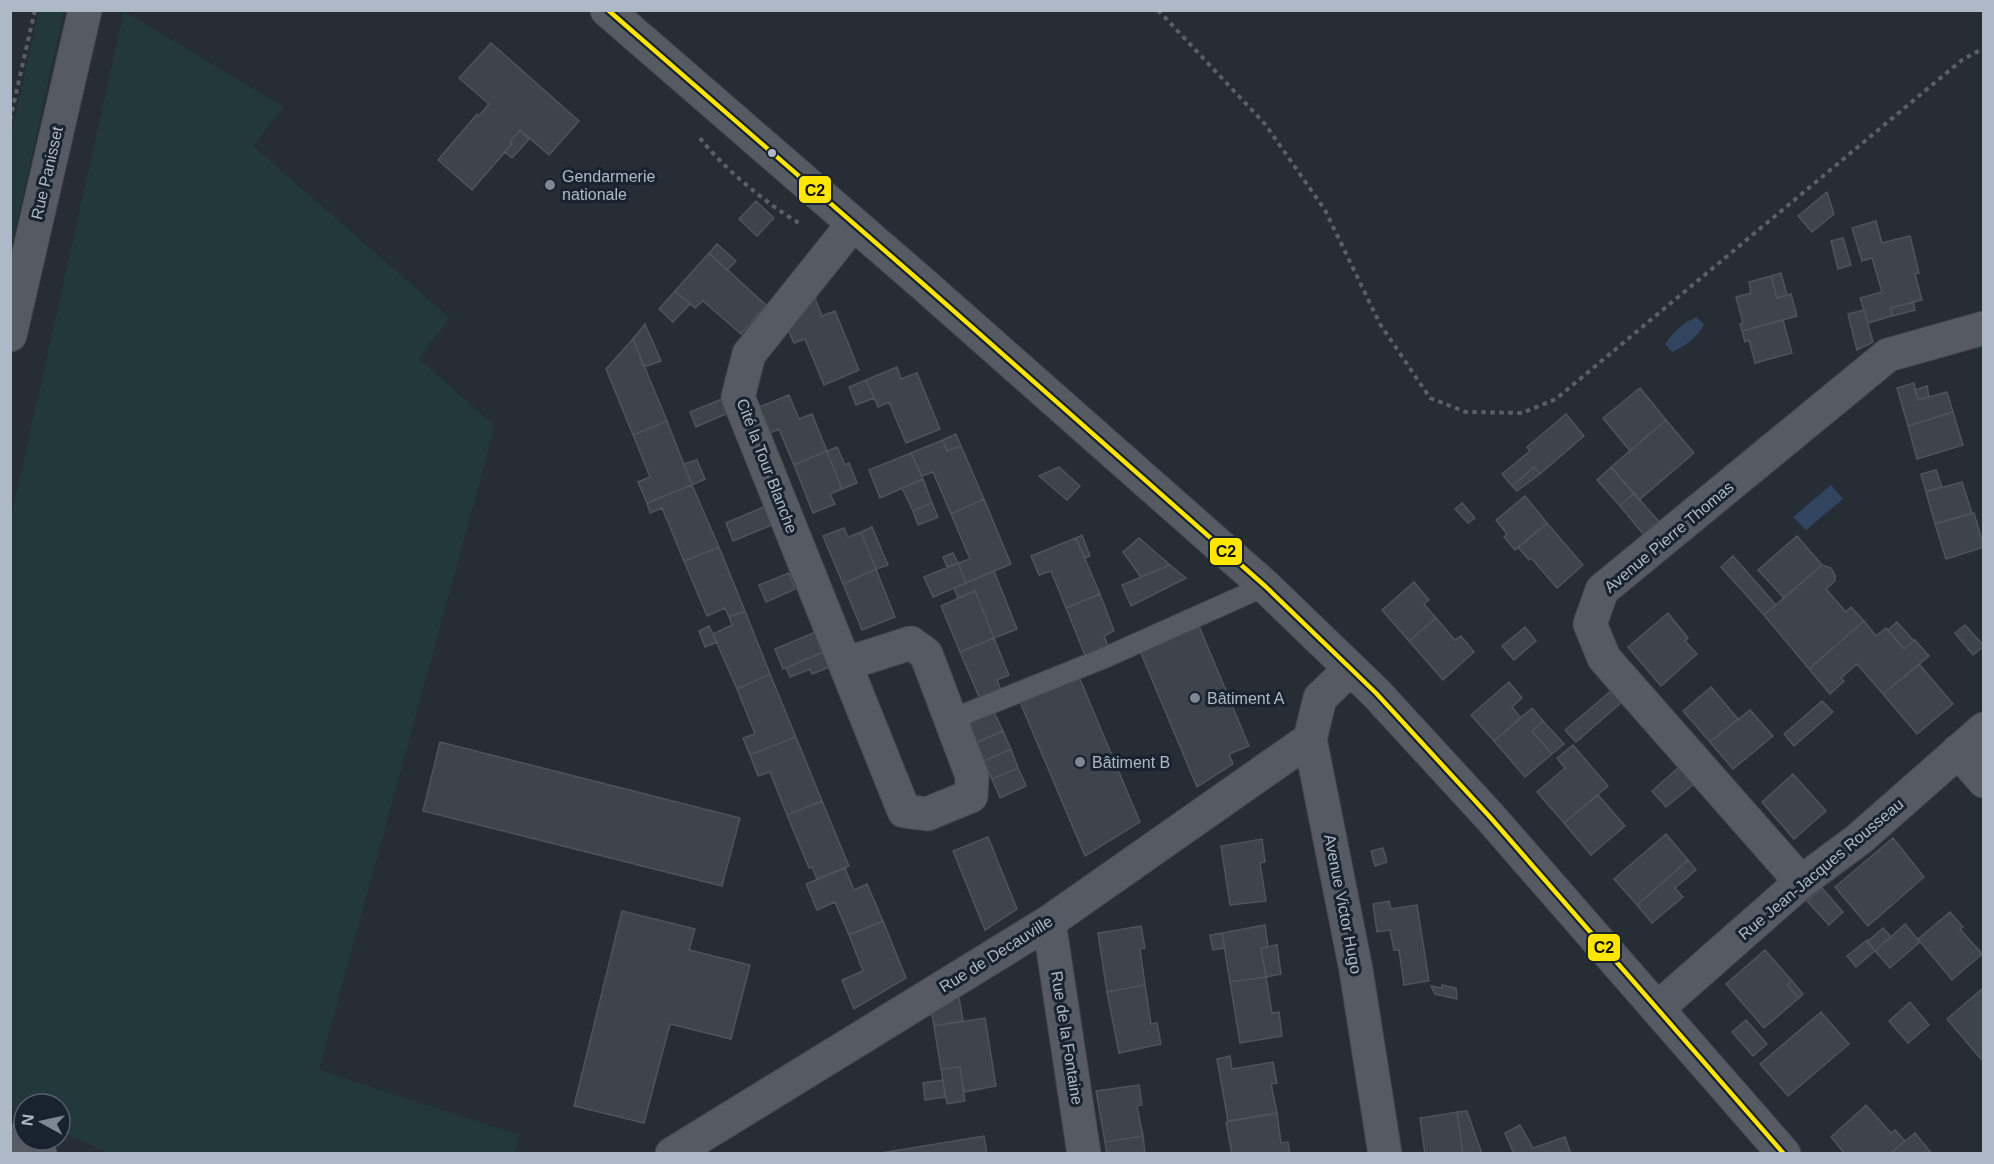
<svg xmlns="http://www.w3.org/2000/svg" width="1994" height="1164" font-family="Helvetica,sans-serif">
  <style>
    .green { fill: #23383b }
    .water { fill: #314560 }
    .building { fill: #3d444b; stroke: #4d545d; stroke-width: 1.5 }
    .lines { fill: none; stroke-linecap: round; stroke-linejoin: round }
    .lane-casing { stroke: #44494f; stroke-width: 22 }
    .street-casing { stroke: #44494f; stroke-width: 35 }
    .path { stroke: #596066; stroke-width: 4; stroke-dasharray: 4.5 4.5; stroke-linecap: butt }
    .lane { stroke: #565b63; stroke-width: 20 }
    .street { stroke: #565b63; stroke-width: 33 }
    .bus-1-casing { stroke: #192330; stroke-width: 9 }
    .bus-1 { stroke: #ffe600; stroke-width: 4.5 }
    .bus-dot { fill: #aeb9c7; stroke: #192330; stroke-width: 2 }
    .poi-dot { fill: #7e8894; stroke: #192330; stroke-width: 2 }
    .labels { text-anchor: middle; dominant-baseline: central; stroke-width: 6; stroke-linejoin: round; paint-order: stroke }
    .street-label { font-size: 16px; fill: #aeb9c7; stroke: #192330 }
    .poi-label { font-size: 16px; fill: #aeb9c7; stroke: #192330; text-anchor: start }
    .line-badge { stroke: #192330; stroke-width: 2 }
    .pale-badge-label { font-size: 16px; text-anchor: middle; font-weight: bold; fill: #111 }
  </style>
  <rect width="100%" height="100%" fill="#262d35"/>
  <path class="green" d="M39,11H64L11,249V135Z
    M124,11L284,107L253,146L450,318L419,359L495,426L319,1070L520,1135L515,1153H108L60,1131V1104H24V1113L11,1107V518Z"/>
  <path class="water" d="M1697,317L1704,325C1696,338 1686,346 1672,352L1665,344C1674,332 1682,323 1697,317Z
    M1831,485L1843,499L1806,530L1793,517Z"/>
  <path class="building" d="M491,43L579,121L549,155L520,130L510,142L512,144L472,190L438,160L477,114L479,116L489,104L459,78Z
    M520,130L529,139L512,158L505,152L512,144L510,142Z
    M1827,192L1834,214L1812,232L1798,216Z
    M756,201L774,218L757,236L739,219Z
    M1876,221L1882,243L1910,236L1919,273L1915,274L1922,300L1891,308L1892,316L1868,323L1860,298L1882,292L1872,258L1862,261L1852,228Z
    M1843,238L1851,265L1838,269L1831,241Z
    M717,244L736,261L727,270L709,253Z
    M709,253L766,305L741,334L703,301L695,308L675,291Z
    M1781,273L1787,295L1777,298L1771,276Z
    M1771,276L1777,298L1791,294L1797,316L1742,331L1740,324L1743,323L1736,297L1751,293L1749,282Z
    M675,291L690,304L673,322L659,309Z
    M814,296L822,316L835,311L859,370L824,385L805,339L794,343L787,328Z
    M1913,302L1915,310L1892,316L1891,308Z
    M1864,310L1873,342L1857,350L1848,314Z
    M1783,320L1792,353L1755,363L1749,340L1745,342L1742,331Z
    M645,324L661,361L644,367L633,339Z
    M633,339L667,421L633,435L606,369Z
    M897,367L901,379L917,373L940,429L906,443L889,402L878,407L866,380Z
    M866,380L874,398L856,405L849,387Z
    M1914,383L1918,400L1947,392L1953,412L1908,426L1897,388Z
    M1927,386L1929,397L1918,400L1915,390Z
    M1640,388L1666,420L1630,451L1603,418Z
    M789,395L799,419L812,414L827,451L794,465L779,429L768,434L757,408Z
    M722,399L728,413L696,427L690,412Z
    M1953,412L1963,445L1917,459L1908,426Z
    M1566,414L1584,436L1540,474L1534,467L1512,486L1502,474L1530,451L1527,447Z
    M1666,420L1694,453L1639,500L1611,467Z
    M667,421L692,485L647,503L638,482L650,477L633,435Z
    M956,434L961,446L947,451L943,440Z
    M943,440L947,451L961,446L984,499L951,514L933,472L922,476L911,453Z
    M837,447L845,465L849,463L857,483L842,489L827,451Z
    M827,451L842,489L830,494L835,504L813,513L794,465Z
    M911,453L923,479L880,498L869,470Z
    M697,460L705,479L692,485L684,464Z
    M1059,467L1080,486L1067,500L1039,476Z
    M1534,467L1540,474L1517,491L1512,486Z
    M1611,467L1634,493L1620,506L1597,480Z
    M1936,470L1942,487L1926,492L1921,474Z
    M923,479L932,503L913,511L902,488Z
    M1962,482L1972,513L1935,524L1926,492Z
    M692,485L719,547L684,561L662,508L650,513L647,503Z
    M1634,493L1659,522L1644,535L1620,506Z
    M1525,496L1547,523L1515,550L1504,537L1507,534L1496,520Z
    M984,499L1011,564L966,583L958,563L970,559L951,514Z
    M932,503L938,517L918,525L913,511Z
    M1462,503L1475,518L1468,523L1455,509Z
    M766,506L774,524L733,541L726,523Z
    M1974,513L1984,547L1946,559L1935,524Z
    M1547,523L1583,565L1557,588L1531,558L1529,560L1518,547Z
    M872,527L888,565L876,569L861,532Z
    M844,528L848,537L861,532L876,569L843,584L823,536Z
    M1082,535L1090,556L1085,558L1076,538Z
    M1797,536L1822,565L1784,598L1758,570Z
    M1076,538L1100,594L1066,608L1051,571L1039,575L1031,556Z
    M1139,538L1170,565L1141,577L1123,552Z
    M719,547L745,611L729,617L725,608L707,616L684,561Z
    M953,553L958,563L947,567L943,557Z
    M1733,556L1776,605L1764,615L1721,567Z
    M958,563L966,583L933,597L924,577Z
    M1170,565L1186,578L1131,606L1122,585Z
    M1822,565L1831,568L1835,575V581L1826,589L1846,612L1851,607L1864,621L1809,669L1764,615Z
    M876,569L895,617L862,630L843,584Z
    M994,571L1017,629L994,638L975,591L958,598L954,588Z
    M789,573L795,589L766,602L759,585Z
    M1414,582L1429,600L1424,604L1436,618L1409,641L1382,610Z
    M975,591L994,638L960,652L941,606Z
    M1100,594L1114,631L1104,636L1108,646L1087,660L1066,608Z
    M745,611L770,674L737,689L713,634L732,625L729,617Z
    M1668,613L1688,638L1685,641L1697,654L1661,686L1628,647Z
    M1436,618L1455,640L1461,636L1474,652L1443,680L1409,641Z
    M1864,621L1876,636L1886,628L1904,649L1915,640L1929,656L1883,694L1857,664L1841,678L1844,681L1830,694L1809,669Z
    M1897,622L1914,641L1904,649L1888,630Z
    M1965,625L1984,646L1973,655L1955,633Z
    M709,626L717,642L705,647L699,631Z
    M1199,626L1249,746L1229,754L1233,764L1197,787L1140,651Z
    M1525,627L1536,641L1514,660L1502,646Z
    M818,631L826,651L783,669L775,649Z
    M994,638L1009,675L997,680L1001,690L980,699L960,652Z
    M826,651L832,666L812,674L810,669L790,677L786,668Z
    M1919,664L1953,704L1917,734L1883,694Z
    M770,674L796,737L750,755L743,738L755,734L737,689Z
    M1079,677L1140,822L1085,856L1020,702Z
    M1509,682L1522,698L1512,707L1521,718L1494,741L1471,715Z
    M1711,687L1738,719L1710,742L1683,711Z
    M1612,690L1622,702L1576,742L1565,730Z
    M1822,701L1833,712L1794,746L1784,734Z
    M1532,708L1543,721L1532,731L1552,754L1525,777L1494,741Z
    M1750,710L1773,736L1733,769L1710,742Z
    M994,712L1003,731L977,742L968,723Z
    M1543,721L1564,744L1552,754L1532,731Z
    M1003,731L1011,749L984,761L977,742Z
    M796,737L822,801L787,815L770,772L758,776L750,755Z
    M440,742L740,818L722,886L423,811Z
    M1573,745L1608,786L1564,823L1537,792L1565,768L1557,758Z
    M1011,749L1018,768L992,779L984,761Z
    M1679,767L1694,784L1666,807L1652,791Z
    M1018,768L1026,786L1000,798L992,779Z
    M1793,774L1826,811L1794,839L1762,802Z
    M1598,795L1625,826L1591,855L1564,823Z
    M822,801L849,866L817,879L812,867L809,868L787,815Z
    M1666,834L1688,860L1637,905L1614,879Z
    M988,837L1017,909L985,930L953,851Z
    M1893,838L1924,877L1868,926L1835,887Z
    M1262,839L1265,862L1260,863L1266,901L1230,905L1221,846Z
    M1383,848L1387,862L1375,866L1371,851Z
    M1688,860L1696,870L1675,888L1683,897L1652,923L1637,905Z
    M845,868L854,890L867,884L883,921L849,935L835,902L817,910L806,884Z
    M1822,888L1843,912L1829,925L1807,901Z
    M1389,901L1391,909L1417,905L1429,981L1404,985L1399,950H1394L1390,930L1377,932L1373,904Z
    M622,911L695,929L689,950L750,965L731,1039L670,1024L644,1123L574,1106Z
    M1950,912L1963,927L1960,929L1982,954L1952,980L1918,939Z
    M883,921L906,978L854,1009L842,980L863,971L849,935Z
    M1905,924L1920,942L1890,968L1875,951Z
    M1265,925L1268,947L1261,948L1266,977L1230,982L1222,933Z
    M1141,926L1145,948L1140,949L1145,985L1107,992L1098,933Z
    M1883,928L1891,937L1875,951L1867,942Z
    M1222,933L1225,948L1213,950L1210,935Z
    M1867,940L1875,951L1856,967L1847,956Z
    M1277,945L1281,974L1266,977L1261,948Z
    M1765,950L1792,981L1787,985L1799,998L1764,1028L1726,984Z
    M1266,977L1272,1013L1279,1012L1282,1036L1240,1043L1230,982Z
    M1792,981L1803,994L1799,998L1787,985Z
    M1145,985L1151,1024L1157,1023L1161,1044L1119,1053L1107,992Z
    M1442,985L1456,988L1457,999L1435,994L1431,986L1442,988Z
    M1982,989L1984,991V1057L1981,1059L1947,1019Z
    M958,992L963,1021L934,1026L931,1008Z
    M1910,1002L1929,1025L1908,1043L1889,1021Z
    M1821,1012L1849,1044L1788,1096L1760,1064Z
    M985,1018L996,1086L964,1092L960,1067L941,1069L934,1026Z
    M1746,1020L1767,1044L1753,1056L1732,1032Z
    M1230,1056L1232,1069L1273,1062L1277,1083L1271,1084L1277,1113L1228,1121L1217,1059Z
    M960,1067L965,1101L947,1104L941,1069Z
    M943,1080L945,1097L925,1100L923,1083Z
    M1139,1085L1142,1105L1137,1106L1143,1136L1105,1142L1096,1091Z
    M1866,1105L1891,1133L1895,1130L1905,1141L1890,1154H1845L1831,1137Z
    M1467,1111L1482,1154H1463L1457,1112Z
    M1457,1112L1463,1154H1425L1420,1118Z
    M1277,1113L1281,1143L1288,1142L1290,1154H1232L1226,1122Z
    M1520,1125L1533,1148L1565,1137L1571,1154H1514L1505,1133Z
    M1915,1133L1932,1154H1890L1905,1141Z
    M984,1136L987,1154H875Z
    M1143,1136L1145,1154H1107L1105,1142Z"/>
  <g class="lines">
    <g class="lane-casing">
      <path id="lane" d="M950,720L1104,658L1265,586"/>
    </g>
    <g class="street-casing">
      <path id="street" d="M607,10L922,283L1265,586L1376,693L1490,817L1784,1154
        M10,335L85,10
        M845,664L911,643L926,654L972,776L971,796L927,814L904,811L738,397L749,354L853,224
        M1350,669L1320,698L1310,739L1356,970L1385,1154
        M1958,751L1984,781
        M1801,882L1604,658L1590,624L1602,590L1888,355L1984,328
        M1049,922L1084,1154
        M1658,1008L1801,882L1859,839L1984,729
        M10,1140L40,1154
        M672,1154L1049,922L1310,739"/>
    </g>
    <path class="path" d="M1158,10L1265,124L1325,210L1380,324L1430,398L1466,412L1522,413L1556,399L1962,60L1984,48
      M10,120L35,10
      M700,138C722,167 768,205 799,223"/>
    <use href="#lane" class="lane"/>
    <use href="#street" class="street"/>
    <g class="bus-1-casing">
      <path id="bus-1" d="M608,10L922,283L1265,586L1376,693L1490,817L1784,1154"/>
    </g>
    <use href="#bus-1" class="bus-1"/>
  </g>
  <circle class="bus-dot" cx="772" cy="153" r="5"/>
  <g class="poi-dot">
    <circle cx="550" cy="185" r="6"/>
    <circle cx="1195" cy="698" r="6"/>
    <circle cx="1080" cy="762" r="6"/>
  </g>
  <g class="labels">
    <g class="street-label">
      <text transform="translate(47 173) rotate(-77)">Rue Panisset</text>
      <text transform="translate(767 466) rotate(69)">Cité la Tour Blanche</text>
      <text transform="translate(1669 537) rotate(-40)">Avenue Pierre Thomas</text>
      <text transform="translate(1821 869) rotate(-40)">Rue Jean-Jacques Rousseau</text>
      <text transform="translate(1343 904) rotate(79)">Avenue Victor Hugo</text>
      <text transform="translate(996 954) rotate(-32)">Rue de Decauville</text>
      <text transform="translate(1067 1038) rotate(81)">Rue de la Fontaine</text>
    </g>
    <g class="poi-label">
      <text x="562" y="176">Gendarmerie<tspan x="562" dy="18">nationale</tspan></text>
      <text x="1207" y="698">Bâtiment A</text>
      <text x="1092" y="762">Bâtiment B</text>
    </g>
  </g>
  <g class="line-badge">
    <rect x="798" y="175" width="34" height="29" rx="6" fill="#ffe600"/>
    <rect x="1209" y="537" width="34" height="29" rx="6" fill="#ffe600"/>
    <rect x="1587" y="933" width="34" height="29" rx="6" fill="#ffe600"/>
  </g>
  <g class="pale-badge-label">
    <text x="815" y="196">C2</text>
    <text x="1226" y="557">C2</text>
    <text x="1604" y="953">C2</text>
  </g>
  <rect width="1994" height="1164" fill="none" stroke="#aeb9c7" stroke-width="24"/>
  <g transform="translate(42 1122) rotate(278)"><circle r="28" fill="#192330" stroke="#555f6c" stroke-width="1.5"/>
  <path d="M0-4.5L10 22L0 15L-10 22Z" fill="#7e8894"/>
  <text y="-9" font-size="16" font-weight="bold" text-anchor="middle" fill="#aeb9c7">N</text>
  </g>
</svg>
